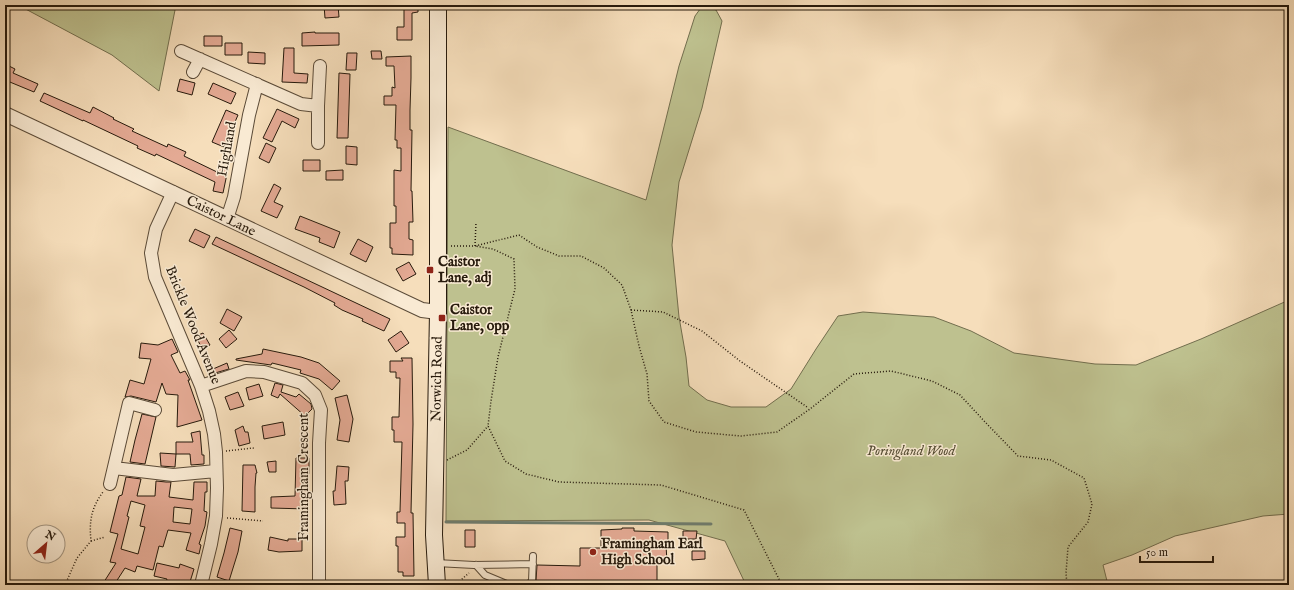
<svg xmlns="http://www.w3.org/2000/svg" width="1294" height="590" font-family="'IM FELL English',serif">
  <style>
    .green { fill: #bec18f; stroke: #726e4e }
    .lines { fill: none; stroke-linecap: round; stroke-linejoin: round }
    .stream { stroke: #6e7b6c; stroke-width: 3 }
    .building { fill: #e4aa94; stroke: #271a0c; fill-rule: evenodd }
    .service-casing { stroke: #5b4b38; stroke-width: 8 }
    .minor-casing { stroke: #5b4b38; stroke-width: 14 }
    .tertiary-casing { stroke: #5b4b38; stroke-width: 16 }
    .secondary-casing { stroke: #271a0c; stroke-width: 18 }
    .path { stroke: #271a0c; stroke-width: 1.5; stroke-dasharray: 1 2; stroke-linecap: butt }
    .service { stroke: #f9ead3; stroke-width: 6 }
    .minor { stroke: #f9ead3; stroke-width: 12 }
    .tertiary { stroke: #f9ead3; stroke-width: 14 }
    .secondary { stroke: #f9ead3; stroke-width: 16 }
    .poi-dot { fill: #8f2418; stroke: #f9ead3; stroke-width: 1.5 }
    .labels { text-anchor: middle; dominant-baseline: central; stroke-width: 3; stroke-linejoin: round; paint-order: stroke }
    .street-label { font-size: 14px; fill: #271a0c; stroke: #f9ead3 }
    .poi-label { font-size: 14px; font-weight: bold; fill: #271a0c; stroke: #f9ead3; text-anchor: start }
    .park-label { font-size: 14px; font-style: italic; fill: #544c33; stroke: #f9ead3 }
  </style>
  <rect width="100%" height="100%" fill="#f6debb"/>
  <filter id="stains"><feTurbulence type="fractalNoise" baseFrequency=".005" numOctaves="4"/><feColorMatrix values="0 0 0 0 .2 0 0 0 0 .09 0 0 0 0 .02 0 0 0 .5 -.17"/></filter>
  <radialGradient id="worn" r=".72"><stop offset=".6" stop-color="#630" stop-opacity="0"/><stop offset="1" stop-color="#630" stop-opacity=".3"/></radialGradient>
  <path class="green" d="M18,5H176L159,91L112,55Z
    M703,5L716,10L722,21L702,108L679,182L672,245L679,317L686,357L689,386L707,400L731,407H766L791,389L816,349L838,316L863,312L934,317L971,331L1014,353L1095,364L1136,365L1201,339L1289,300V514L1263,516L1175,536L1132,555L1103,565L1108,585H746L725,541L649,520L446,521L448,127L646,200L679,66L695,16Z"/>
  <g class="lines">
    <path class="stream" d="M446,522L711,524"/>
  </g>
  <path class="building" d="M324,5H338L339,17L325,18Z
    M404,5H418V12L412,13V40H397V27H404Z
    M315,32V33H339V45L302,46V33Z
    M204,36H222V46H204Z
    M225,43H242V55H225Z
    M284,48H294V73L308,74L307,83L282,82Z
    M371,51H381L382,59H372Z
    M248,52L265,53V64L248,63Z
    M347,53H357L356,70H346Z
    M411,56V78L410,110V130H412L411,191H412L413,222H409V239L413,240V255L392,254V248H390V223H396V206H394V170L401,171V148H397V140H395L396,105H384V96H392V87L395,88L394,66H386V57Z
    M5,64L15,69L13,73L38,84L34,92L5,80Z
    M339,73L350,74L348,138H337Z
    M180,79L195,83L192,95L177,91Z
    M213,83L236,93L231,104L208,94Z
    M44,93L90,113L93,107L114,118L113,119L134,129L132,131L167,147L168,144L186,152L184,156L217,172L218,166L228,169L223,193L213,191L215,182L156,154L155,156L137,148L138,146L83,120V121L40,101Z
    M277,109L299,119L295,128L282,121L272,142L263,138Z
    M226,110L238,115L224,147L212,142Z
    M266,143L276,148L269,163L259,158Z
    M346,146L357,147V165L346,164Z
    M303,160H320V171H303Z
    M343,170V180H326V171Z
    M274,184L281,188L274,202L283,206L277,218L261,211Z
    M300,216L340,232L334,248L319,242L320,238L295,229Z
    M195,229L210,236L204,248L189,241Z
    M216,237L390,319L384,331L362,321L363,319L342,310L334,305L335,303L304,287L212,244Z
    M358,239L373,247L366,262L350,254Z
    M409,262L416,274L403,281L396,269Z
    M227,309L242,317L234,331L220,323Z
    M229,330L237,339L226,348L219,339Z
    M401,331L409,343L396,352L388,340Z
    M203,333L210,345L202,349L196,336Z
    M172,339L178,352L171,355L180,373L185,371L190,380H188L202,420L177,427L178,395L166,394L162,383L156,402L131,396L125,397L130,380L144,384L151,359L139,358L141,343L158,345Z
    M263,349L301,357L319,363L340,381L332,390L319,379L300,373L301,370L272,363L271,365L236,360V359L262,354Z
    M401,358H412L413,424L411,513H413L414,576H403V572H398V546H396V537H405V523H397V512H400L402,442H394V430H392V417H399L400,378H396V372H390V361H403Z
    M227,363L229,369L215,373L213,369Z
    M275,383L283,385L281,392L296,397L299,394L311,404L312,409L305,416L280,394L278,398L271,395Z
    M259,384L263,396L249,400L246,388Z
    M238,392L244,406L230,410L225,397Z
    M347,395L353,419L349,442L337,440L340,420L335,398Z
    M142,414L156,417L145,464L130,462L135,440Z
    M283,422L285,435L264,439L262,426Z
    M243,426L245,432H248L250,443L239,446L235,430Z
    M200,431L202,455H204V464L191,465L190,454H176V442H193L191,433Z
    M160,453L176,454L175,467L161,466Z
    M296,458H309V474H306L307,509L271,508V497L295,496Z
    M276,461V472H269L267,462Z
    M243,465H255L257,473H256L255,487V512L242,511Z
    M337,466L349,467L348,481H345L346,504L334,505L333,491H335Z
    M126,477L141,479L137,496H155L156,481L166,482H171L169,497L193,500L194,482H207V492H205L204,511L207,512L205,526L199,544L201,545L199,554L186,550L191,533L168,530L163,547L159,546L153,570L137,566L135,572L125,568L114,585H102L116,563L110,562L118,534L110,532L119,496L122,495ZM131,501L145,505L140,526L145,527L138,554L121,549L129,517L127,516ZM174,507L192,509L190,524L173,522Z
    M230,528L242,531L238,552L229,581L217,577L224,553Z
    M622,528H634V531L668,532V545H666L667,562H657V585H534L536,581L537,565L580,566V548H601V530L622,529Z
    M465,530H475V547H465Z
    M683,531H697L696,539H683Z
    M270,537L288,541V539H302V551L279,552L268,550Z
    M692,551H705V559L692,560Z
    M157,563L179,568L180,564L194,569L189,585H165L167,579L154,576Z"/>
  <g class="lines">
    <g class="service-casing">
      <path id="service" d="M436,563L474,565L533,564
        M476,565L485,575L509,585
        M527,585L532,581L533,556"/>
    </g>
    <g class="minor-casing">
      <path id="minor" d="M181,51L301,104L318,106V143
        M193,72L200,59
        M318,106L320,66
        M173,192L156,229L151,253L155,277L201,386L209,411L214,434L216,452L217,488L216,516L211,544L201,585
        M227,219L234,197L249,115L257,84
        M201,386L246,371L264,372L302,383L315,395L321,410L319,443V585
        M114,468L173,475L216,471
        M110,484L129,403L155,410"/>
    </g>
    <g class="tertiary-casing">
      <path id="tertiary" d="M5,114C144,179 282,245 422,310L438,312"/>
    </g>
    <g class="secondary-casing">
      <path id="secondary" d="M437,585L434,535L438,312V5"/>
    </g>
    <path class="path" d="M451,246H475L476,222
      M631,310L663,312L702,331L740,361L807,407
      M226,451L253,448L254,449
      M447,460L467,450L488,426
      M227,518L263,521
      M91,541L105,537
      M65,585L77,558L91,541C89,522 91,508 103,492
      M455,585L469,573
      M782,585L744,510L661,485L559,482L526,474L505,461L488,426L491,401L498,357L515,289L514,259L493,249L475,246L519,235L537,247L559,256H581L604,268L622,285L631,310L639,346L647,374L649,401L664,422L696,432L741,436L777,432L810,409L854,374L891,371L932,381L960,395L986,423L1018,456L1051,460L1084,478L1092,504L1088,522L1068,547L1066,573L1067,585"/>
    <use href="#service" class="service"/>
    <use href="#minor" class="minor"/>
    <use href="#tertiary" class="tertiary"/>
    <use href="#secondary" class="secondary"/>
  </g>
  <g class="poi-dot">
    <rect x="426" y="266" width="8" height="8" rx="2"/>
    <rect x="438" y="314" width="8" height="8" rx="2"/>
    <circle cx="593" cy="552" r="4"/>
  </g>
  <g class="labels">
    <g class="street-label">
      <text transform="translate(227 149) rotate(-80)">Highland</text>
      <text transform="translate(221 216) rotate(26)">Caistor Lane</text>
      <text transform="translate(193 325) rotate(68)">Brickle Wood Avenue</text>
      <text transform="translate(437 379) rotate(-89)">Norwich Road</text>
      <text transform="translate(304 477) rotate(-90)">Framingham Crescent</text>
    </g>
    <g class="poi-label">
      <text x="438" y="262">Caistor<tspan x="438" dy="16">Lane, adj</tspan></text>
      <text x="450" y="310">Caistor<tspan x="450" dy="16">Lane, opp</tspan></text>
      <text x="601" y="544">Framingham Earl<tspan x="601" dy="16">High School</tspan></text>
    </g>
    <g class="park-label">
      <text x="911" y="451">Poringland Wood</text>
    </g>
  </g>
  <rect width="1294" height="590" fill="none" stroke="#f6debb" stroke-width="20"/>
  <rect x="6" y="6" width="1282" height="578" fill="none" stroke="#271a0c" stroke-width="2"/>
  <rect x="10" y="10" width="1274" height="570" fill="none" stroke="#271a0c"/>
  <g transform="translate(46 544) rotate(28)"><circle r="19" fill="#f9ead3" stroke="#a59783"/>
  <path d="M0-3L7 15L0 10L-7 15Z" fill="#8f2418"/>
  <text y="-6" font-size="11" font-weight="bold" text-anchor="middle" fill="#271a0c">N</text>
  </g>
  <path d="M1140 556v6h73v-6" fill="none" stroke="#271a0c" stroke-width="2"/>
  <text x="1146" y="556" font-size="12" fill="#271a0c" stroke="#f9ead3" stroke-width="3" paint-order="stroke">50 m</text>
  <rect width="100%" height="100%" filter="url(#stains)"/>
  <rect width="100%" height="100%" fill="url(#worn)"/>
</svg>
